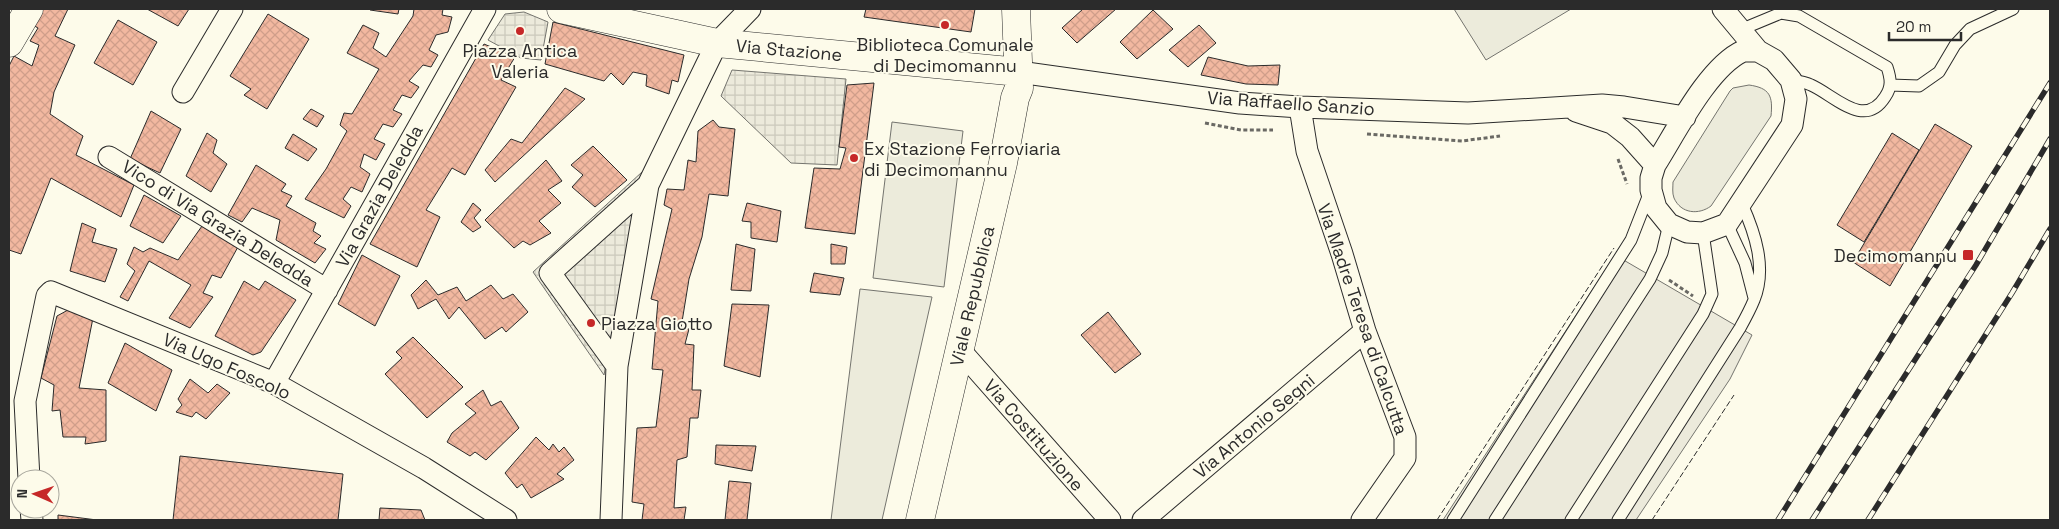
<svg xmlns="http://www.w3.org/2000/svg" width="2059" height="529" font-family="'Space Grotesk',sans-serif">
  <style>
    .grass { fill: #ecebdb; stroke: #74746e }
    .parking { fill: #eceadb; stroke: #74746e }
    .plaza { fill: url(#plaza-grid); stroke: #74746e }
    .building { fill: url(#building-cross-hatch); stroke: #2b2b2b }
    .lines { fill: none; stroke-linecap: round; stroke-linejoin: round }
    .lane-casing { stroke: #2b2b2b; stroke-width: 13 }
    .street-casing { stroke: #2b2b2b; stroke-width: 23 }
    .secondary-casing { stroke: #2b2b2b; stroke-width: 29 }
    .path { stroke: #6a6964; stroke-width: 3; stroke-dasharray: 4 2.5; stroke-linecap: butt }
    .lane { stroke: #fdfbea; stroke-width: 11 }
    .street { stroke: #fdfbea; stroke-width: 21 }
    .secondary { stroke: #fdfbea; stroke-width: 28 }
    .rail-casing { stroke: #2b2b2b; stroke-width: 5.5 }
    .rail { stroke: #fdfbea; stroke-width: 4; stroke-dasharray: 11; stroke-linecap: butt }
    .fence { stroke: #2b2b2b; stroke-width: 1; stroke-dasharray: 6 2.5; stroke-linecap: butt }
    .poi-dot { fill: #c62828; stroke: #fdfbea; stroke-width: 2 }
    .labels { text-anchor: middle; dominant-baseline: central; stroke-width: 4; stroke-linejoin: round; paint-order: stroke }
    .poi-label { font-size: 18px; fill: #2b2b2b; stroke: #fdfbea }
    .street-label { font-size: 18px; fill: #2b2b2b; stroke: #fdfbea }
  </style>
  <defs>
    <pattern id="plaza-grid" width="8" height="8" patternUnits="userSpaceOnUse" patternTransform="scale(1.25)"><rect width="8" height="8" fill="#eceadb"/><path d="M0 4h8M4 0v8" fill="none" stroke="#cbc9bc"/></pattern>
    <pattern id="building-cross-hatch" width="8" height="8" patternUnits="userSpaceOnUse" patternTransform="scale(1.25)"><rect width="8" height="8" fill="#f2b8a0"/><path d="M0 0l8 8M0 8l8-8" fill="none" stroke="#d09e8a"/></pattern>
  </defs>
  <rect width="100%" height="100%" fill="#fdfbea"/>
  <path class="grass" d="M1454,9H1571L1486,60Z
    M1749,85C1770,88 1773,96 1771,116L1711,206C1699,215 1681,214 1674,198C1672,193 1673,187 1673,182L1730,91L1733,88Z
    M892,122L963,131L944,287L873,278Z
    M860,289L932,297L882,520H831Z"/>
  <path class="parking" d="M1615,255L1752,335L1730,379L1636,520H1443Z"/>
  <path class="plaza" d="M524,12L548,22L541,60L521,58L488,40L505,14Z
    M732,70L846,79L837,165L791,163L721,96Z
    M642,172L604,375L533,272Z"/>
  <path class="building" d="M42,9H68L55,36L75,45L54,92L50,114L83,136L76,155L134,185L121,217L51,178L21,254L9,250V66L14,56L32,66L39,45L30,41L38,28L31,24Z
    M147,9H189L178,26Z
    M371,9H399L398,14L370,10Z
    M414,9H443L442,15L452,17L448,32L436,35L429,50L438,55L431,67L423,65L409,81L419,87L411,98L402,95L393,110L402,114L393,127L383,124L374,139L385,144L376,160L364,154L360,167L370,174L362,192L351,187L343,199L351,206L344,218L305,199L326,169L347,131L340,125L344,113L352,114L379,69L347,53L363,25L379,33L373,48L386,57L413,16Z
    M866,9H975L971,32L864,17Z
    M1083,9H1116L1077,43L1062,28Z
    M1153,10L1173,29L1137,59L1120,42Z
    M268,14L309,39L267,109L244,95L251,89L230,76Z
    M118,20L157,42L133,85L94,63Z
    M553,22L684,55L678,82L672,80L669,94L646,86L647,75L633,72L623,85L611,73L604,81L545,64Z
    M1199,25L1216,43L1188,67L1169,50Z
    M484,44L515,57L501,80L516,87L465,175L452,168L426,210L440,217L417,267L370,244Z
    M1208,57L1248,66L1280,65L1278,85L1246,84L1201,75Z
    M874,83L855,234L805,228L814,168L840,169L846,148L839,147L847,85Z
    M565,88L585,99L495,182L485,170L511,139L522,143Z
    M311,109L324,116L317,127L303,119Z
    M151,111L181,129L160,173L130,159Z
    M713,120L719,127L735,129L728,196L709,194L702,237L689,279L681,328L689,329L685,344L694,345L692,390H701L698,418H690L687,457L677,460L674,508L686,507L684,520H642L644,504L632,502L637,428L656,427L663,370L652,369L658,301L651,299L672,209L664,205L667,189L684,190L688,160L696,162L698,131Z
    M1935,124L1972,146L1890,286L1853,262Z
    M207,133L217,140L213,153L227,164L211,192L186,176Z
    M1892,133L1919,150L1864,242L1837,225Z
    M293,134L317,149L308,161L285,148Z
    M593,146L627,180L595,207L572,187L583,175L571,165Z
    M546,160L562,181L548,190L561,203L539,221L551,233L530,245L523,241L514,248L485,220Z
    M256,165L286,184L281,191L292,196L286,206L316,223L313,231L321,236L314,243L326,249L315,263L276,240L280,220L252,208L242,222L228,215Z
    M144,195L181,216L163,243L130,226Z
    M473,203L481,210L474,218L481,227L473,232L461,222Z
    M747,203L781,211L777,242L751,238V222L742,221Z
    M82,223L96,229L92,242L117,249L105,282L70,271Z
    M202,226L220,237L239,245L221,278L212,275L203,293L213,297L190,328L169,318L191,285L149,261L128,301L120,297L135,271L127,264L134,247L143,252L150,248L178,260Z
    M736,244L755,249L751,291L731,290Z
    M831,244L847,247L845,264H831Z
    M362,255L400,276L375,326L338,304Z
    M814,273L844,278L840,295L810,292Z
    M426,280L438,295L457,287L466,301L491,285L503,299L513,294L528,312L506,332L502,327L485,339L459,307L449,319L436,299L418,309L411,295Z
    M244,281L259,290L265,281L296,300L261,352L253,355L215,336Z
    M732,304L769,305L760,377L724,366Z
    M68,310L93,318L79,388L106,390V441L85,444L86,437H63L60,410L52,411L54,385L41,378L57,316Z
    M1108,312L1141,354L1115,373L1081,335Z
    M413,337L463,387L427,418L385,374L402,358L396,352Z
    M125,343L172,370L156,411L108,383Z
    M190,379L208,393L217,384L230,393L206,419L196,412L192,417L176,412L182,405L178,399Z
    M483,390L491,406L501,401L519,428L486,460L475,452L470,456L447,442L452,433L476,413L465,404Z
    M536,437L549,450L553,444L559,452L564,447L574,460L557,474L564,479L531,498L522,484L517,488L505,473Z
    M716,445L756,446L752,471L715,464Z
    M180,456L343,474L338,520H173Z
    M729,481L751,483L747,520H725Z
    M380,508L421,510L425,520H441H379Z
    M58,515L97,520H58Z"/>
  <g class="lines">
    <g class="lane-casing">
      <path id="lane" d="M1740,30L1781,13L1799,16L1887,67C1891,79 1892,87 1885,97C1864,130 1834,95 1811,85C1805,82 1798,81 1791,80
        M1890,85L1919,86L1939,72L1955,45L1970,29L2013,9
        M1727,224L1745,263L1754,298
        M1453,520L1631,240L1649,194
        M1495,520L1650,279L1662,253L1669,224
        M1571,520L1703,314L1712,294L1703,233
        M1618,520L1740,328C1745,319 1750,310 1754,300C1767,268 1755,233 1742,204"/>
    </g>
    <g class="street-casing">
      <path id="street" d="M1723,9L1758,51
        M1743,51H1758L1774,60L1791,80L1796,99L1792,125L1727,224L1703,233L1687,232L1669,224L1656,208L1651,190V178L1655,165C1676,132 1708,67 1743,51Z
        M1019,72L1240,103L1300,107L1468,113L1602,105L1624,107L1685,117
        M183,92L232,9
        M1300,107L1307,151L1342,254L1365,331L1405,437V458L1362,520
        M1576,111L1612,123L1630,137L1655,165
        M109,157L327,290
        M959,349L1110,520
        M617,366L550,273L648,185
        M274,383L485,9
        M29,479L25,401L47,296L51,292L274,383L424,468L506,520
        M31,509L32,520
        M611,520L617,366L648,185L717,43L750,9
        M1143,520L1365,331"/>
    </g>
    <g class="secondary-casing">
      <path id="secondary" d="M561,9L717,43L1019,72
        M9,43L29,9
        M920,520L1003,163L1015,98L1019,88L1016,9"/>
    </g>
    <path class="path" d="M1205,123L1241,130H1273
      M1367,134L1462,141L1500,136
      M1618,159L1627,184
      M1669,280L1693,296"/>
    <use href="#lane" class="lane"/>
    <use href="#street" class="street"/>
    <use href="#secondary" class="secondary"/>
    <g class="rail-casing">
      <path id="rail" d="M1778,520L2050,83
        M1812,520L1976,265L2050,139
        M1868,520L2012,293L2050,229"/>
    </g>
    <use href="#rail" class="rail"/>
    <path class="fence" d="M1437,520L1614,248
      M1652,520L1734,395"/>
  </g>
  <g class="poi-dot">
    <circle cx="945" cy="25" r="5"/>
    <circle cx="520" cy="31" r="5"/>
    <circle cx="854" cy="158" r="5"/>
    <rect x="1962" y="249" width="12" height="12" rx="2.5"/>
    <circle cx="591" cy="323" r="5"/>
  </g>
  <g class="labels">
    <g class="poi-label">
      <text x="945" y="44">Biblioteca Comunale<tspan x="945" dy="21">di Decimomannu</tspan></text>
      <text x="520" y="50">Piazza Antica<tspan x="520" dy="21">Valeria</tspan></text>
      <text x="864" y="148" text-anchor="start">Ex Stazione Ferroviaria<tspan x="864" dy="21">di Decimomannu</tspan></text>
      <text x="1957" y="255" text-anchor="end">Decimomannu</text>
      <text x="601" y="323" text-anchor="start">Piazza Giotto</text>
    </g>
    <g class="street-label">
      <text transform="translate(789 50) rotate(5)">Via Stazione</text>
      <text transform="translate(1291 103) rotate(4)">Via Raffaello Sanzio</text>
      <text transform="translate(379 196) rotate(-61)">Via Grazia Deledda</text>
      <text transform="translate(218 223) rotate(32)">Vico di Via Grazia Deledda</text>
      <text transform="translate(972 296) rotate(-77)">Viale Repubblica</text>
      <text transform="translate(1363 319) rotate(71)">Via Madre Teresa di Calcutta</text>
      <text transform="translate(227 366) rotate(24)">Via Ugo Foscolo</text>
      <text transform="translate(1254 426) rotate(-40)">Via Antonio Segni</text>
      <text transform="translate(1034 435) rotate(49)">Via Costituzione</text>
    </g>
  </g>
  <rect width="2059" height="529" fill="none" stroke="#2b2b2b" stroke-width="20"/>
  <g transform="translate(35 494) rotate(272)"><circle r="24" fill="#fdfbea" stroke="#a9a89e"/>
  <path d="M0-4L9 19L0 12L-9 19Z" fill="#c62828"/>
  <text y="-8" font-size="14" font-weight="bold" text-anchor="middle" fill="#2b2b2b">N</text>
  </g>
  <path d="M1889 32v8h72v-8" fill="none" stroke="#2b2b2b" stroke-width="2.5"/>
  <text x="1896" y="32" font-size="15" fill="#2b2b2b" stroke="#fdfbea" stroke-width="4" paint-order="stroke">20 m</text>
</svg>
